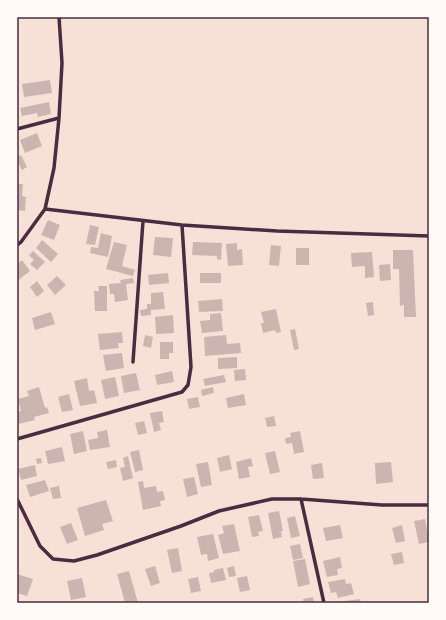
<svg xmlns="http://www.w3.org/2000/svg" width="446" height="620" font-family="Karla,sans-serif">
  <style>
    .building { fill: #ccb4b1 }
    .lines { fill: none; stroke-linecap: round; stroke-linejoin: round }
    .minor { stroke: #4a2c40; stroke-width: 3.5 }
    .neatline { fill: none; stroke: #4a2c40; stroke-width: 1.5 }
  </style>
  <rect width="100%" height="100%" fill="#f7e1d7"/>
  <path class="building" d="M50,80L52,93L24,97L22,84Z
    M49,102L51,114L38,117L37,113L22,116L20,108Z
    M37,133L42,146L25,153L20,140Z
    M21,155L27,167L22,170L17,161V157Z
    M17,184H23L22,196L26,197L25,211L17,210Z
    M48,220L60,225L54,240L41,235Z
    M90,225L99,227L95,245L86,244Z
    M101,233L112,236L108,257L90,253L91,247L98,248Z
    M155,237L173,238L171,257L153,255Z
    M42,240L58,254L51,262L36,248Z
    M114,242L127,245L122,266L135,270L133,276L106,269Z
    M193,242L222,243L221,260L217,259V256L192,255Z
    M237,243V250L242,249L243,265L228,266L226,244Z
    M271,245L281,246L279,266L269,265Z
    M296,248H309V265H296Z
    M393,250H413L416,317H404V305L400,306L399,269H393Z
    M33,251L45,262L37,270L30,264L34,260L29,255Z
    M372,252L374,277L365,278V266L352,267L351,253Z
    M22,260L30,271L17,281V264Z
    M390,264L391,280L380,281L379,265Z
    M168,273L169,283L149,285L148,275Z
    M200,273H221V283H200Z
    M57,276L66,285L55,295L47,285Z
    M133,278L134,283L126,284L128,300L115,302L114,294H110L109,284L121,283L120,280Z
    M37,281L44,291L37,297L30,287Z
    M98,286H107V311H95L94,291H99Z
    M163,292L165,309L151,310V315L141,316L140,310L147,309V304H151V293Z
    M222,299L223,311L199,312L198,301Z
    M373,302L374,315L368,316L366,303Z
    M276,309L281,332L276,333L275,330L263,333L261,323H264L261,312Z
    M51,312L55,324L35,330L32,318Z
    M221,313L223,331L202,333L200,321L210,320V314Z
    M173,315L174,333L156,334L155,317Z
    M295,329L299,349L294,350L290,330Z
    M122,332L123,343H118L119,348L100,350L98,334Z
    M145,335L153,337L151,348L143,346Z
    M226,335L227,344L240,343L241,353L205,356L204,337Z
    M160,342H173V353H169V359H160Z
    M122,353L124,368L106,371L103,355Z
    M237,357V368L218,369V358Z
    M245,369L246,380L235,381L234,370Z
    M172,371L174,382L157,385L155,375Z
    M136,373L140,390L124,393L121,376Z
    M224,375L226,382L205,386L203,379Z
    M115,377L119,396L105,399L101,380Z
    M87,378L89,391L94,390L97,403L80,406L74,381Z
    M39,387L45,408L47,407L49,413L34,417L35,420L19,424L17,412L21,411L18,399L29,396L27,391Z
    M213,387L214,393L202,396L201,390Z
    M69,394L73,410L62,412L58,397Z
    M244,394L246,405L228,408L226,398Z
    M198,397L200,407L189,409L187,399Z
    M162,411L164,422L159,423L161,430L154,432L150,413Z
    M274,416L276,426L267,427L265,418Z
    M144,421L147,433L138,435L135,423Z
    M107,430L110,447L90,450L88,440L98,438L97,432Z
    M83,431L87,451L74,454L70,434Z
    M300,431L304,452L294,454L292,443L286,444L285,438L291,437L290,433Z
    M62,447L65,461L48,464L45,451Z
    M139,450L143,470L135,472L130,452Z
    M275,451L280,472L270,474L265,453Z
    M229,455L232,469L220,472L217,458Z
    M128,456L133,478L123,481L120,468L125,467L123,458Z
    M41,458L42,463L37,464L36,459Z
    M251,458L253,466L248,467L250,477L239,479L236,462Z
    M116,460L117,467L108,469L106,462Z
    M208,462L212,485L201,487L196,464Z
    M391,462L393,482L376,484L375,463Z
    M322,463L324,478L313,479L311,465Z
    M35,465L37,476L21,480L18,469Z
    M194,477L198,494L187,497L183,479Z
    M45,480L49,491L30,497L26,485Z
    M143,481L144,488L156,486L157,492L163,491L165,500L160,501L161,506L143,510L138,482Z
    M59,486L61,498L53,499L50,488Z
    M106,500L113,521L102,524L104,530L85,536L77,508Z
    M279,511L283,531H281L282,537L273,539L268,513Z
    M259,515L263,531L258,532L259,536L252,537L248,517Z
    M295,516L300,536L291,538L287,518Z
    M425,519L429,542L419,544L414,521Z
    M71,523L78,540L67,544L60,527Z
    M234,524L240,551L223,554L218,535L224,533L222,526Z
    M340,525L343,538L326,541L323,528Z
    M402,525L405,541L396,543L392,528Z
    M213,534L219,558L208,561L207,554L201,555L197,537Z
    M300,544L303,558L293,560L290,546Z
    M178,548L182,571L172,573L167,550Z
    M402,552L404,563L394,565L391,554Z
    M340,557L342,568L337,569L338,575L327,577L323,561Z
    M305,559L310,584L298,587L293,561Z
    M155,566L160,583L151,586L145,569Z
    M234,566L236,576L229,577L227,568Z
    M223,568L226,580L211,583L209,573L214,572V570Z
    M129,571L138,603H125L117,574Z
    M17,574L33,579L27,596L17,593Z
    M247,576L250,590L240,592L237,578Z
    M198,577L201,591L191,593L188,579Z
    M82,578L86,597L71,600L67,581Z
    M345,579L346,584L351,583L354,594L338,598L336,592L331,593L328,582Z
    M313,597L314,603H304L303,599Z
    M360,599L361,603H337V602Z"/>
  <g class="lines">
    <path class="minor" d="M17,129L59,118
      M45,209L182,225L277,231L429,236
      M17,245L21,242L45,209L54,168L59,118L62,63L59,17
      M133,362L143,221
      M17,439L182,392L188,385L191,367L182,225
      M17,499L40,546L53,559L74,561L97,555L181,526L219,511L272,499H301L382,505H429
      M301,499L324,603"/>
  </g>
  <rect width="446" height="620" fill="none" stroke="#fffaf5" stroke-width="36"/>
  <rect x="18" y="18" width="410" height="584" class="neatline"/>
</svg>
